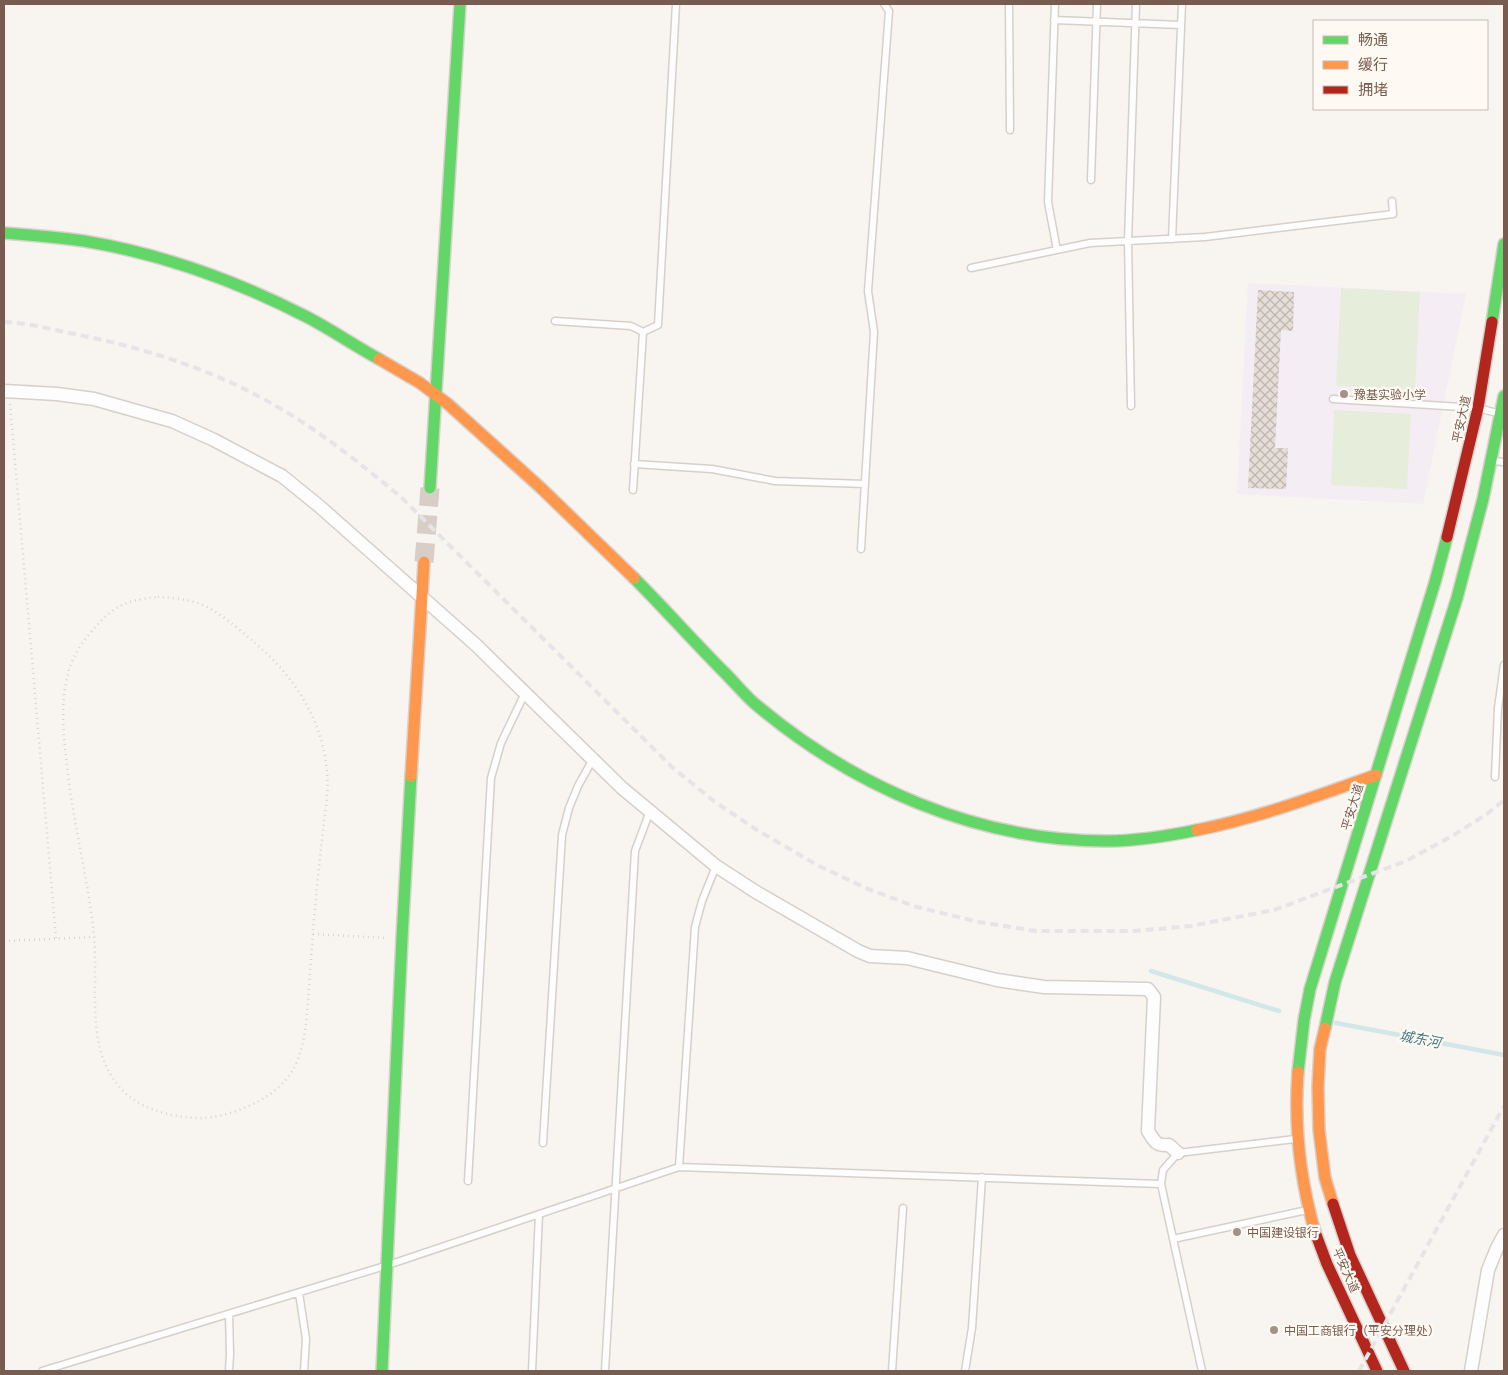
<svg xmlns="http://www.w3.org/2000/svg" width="1508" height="1375" font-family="'PT Sans Narrow','Noto Sans SC',sans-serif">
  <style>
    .education { fill: #f5edf4 }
    .green { fill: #e6eedb }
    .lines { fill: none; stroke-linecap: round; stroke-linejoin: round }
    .stream { stroke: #d1e7e9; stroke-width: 4.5 }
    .building { fill: url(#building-cross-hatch) }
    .secondary-tunnel { stroke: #d8cec7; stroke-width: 19; stroke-dasharray: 19 9; stroke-linecap: butt }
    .lane-casing { stroke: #d6d0ca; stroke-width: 9 }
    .street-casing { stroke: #d6d0ca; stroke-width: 15 }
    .fast-casing { stroke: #d8d1cb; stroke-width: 14 }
    .slow-casing { stroke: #d8d1cb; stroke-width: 14 }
    .jam-casing { stroke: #d8d1cb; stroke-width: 14 }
    .path { stroke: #dad3d0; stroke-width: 2.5; stroke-dasharray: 1 4; stroke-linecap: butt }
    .lane { stroke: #fefdfd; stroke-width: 6 }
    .street { stroke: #fefdfd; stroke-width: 12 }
    .fast { stroke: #63d668; stroke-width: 11 }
    .slow { stroke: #ff974d; stroke-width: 11 }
    .jam { stroke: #b3261e; stroke-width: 11 }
    .rail { stroke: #e6e4e6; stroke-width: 4; stroke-dasharray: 8 5; stroke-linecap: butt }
    .poi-dot { fill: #a49187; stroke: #fef9f2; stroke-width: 2 }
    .labels { text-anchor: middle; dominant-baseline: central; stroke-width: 4.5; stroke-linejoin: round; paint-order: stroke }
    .poi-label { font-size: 12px; fill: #775c4f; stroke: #fef9f2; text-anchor: start }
    .street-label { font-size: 12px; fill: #775c4f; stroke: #fef9f2 }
    .water-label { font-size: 14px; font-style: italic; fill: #467982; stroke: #fef9f2 }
  </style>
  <defs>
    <pattern id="building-cross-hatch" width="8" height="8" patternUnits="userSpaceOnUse" patternTransform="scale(1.25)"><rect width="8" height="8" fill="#e5ddd6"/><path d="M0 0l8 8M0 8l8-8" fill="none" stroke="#beb6b0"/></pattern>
  </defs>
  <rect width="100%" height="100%" fill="#f8f4ef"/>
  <path class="education" d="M1248,283L1466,294L1423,504L1237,494Z"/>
  <path class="green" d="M1341,288L1420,292L1415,390L1336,386Z
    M1334,410L1411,414L1407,489L1331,485Z"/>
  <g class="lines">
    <path class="stream" d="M1151,971L1279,1011
      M1336,1023L1504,1055"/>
  </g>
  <path class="building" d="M1258,290L1294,292L1293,331L1281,330L1275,448H1288L1286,489L1248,488Z"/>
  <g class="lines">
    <path class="secondary-tunnel" d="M424,562L430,488"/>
    <g class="lane-casing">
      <path id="lane" d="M1009,4L1010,130
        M1055,4L1048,202L1057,250
        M1054,20L1181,25
        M1091,180L1097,4
        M1172,239L1182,4
        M971,268L1090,243L1205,237L1393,214L1392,201
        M555,321L631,326L643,332L658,325L676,4
        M1333,399L1478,408L1497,413
        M1131,406L1128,241L1136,4
        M1493,461L1504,462
        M634,464L712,469L775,481L865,484
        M633,490L643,332
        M861,549L874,332L868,291L889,11L884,4
        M1495,777L1498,708L1504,665
        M543,1143L562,835L569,808L578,786L593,759
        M679,1167L695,927L702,901L716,866
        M468,1181L491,778L501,743L525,693
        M1173,1239L1307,1210
        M299,1293L306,1339L304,1371
        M229,1314L230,1354L229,1371
        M42,1371L388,1265L679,1167L1161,1184
        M532,1371L539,1214
        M605,1371L635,851L650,811
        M892,1371L903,1208
        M965,1371L972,1328L982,1177
        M1202,1371L1161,1184L1163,1170L1178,1153L1295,1139"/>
    </g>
    <g class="street-casing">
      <path id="street" d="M4,391L57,394L94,399L172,421L214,440L282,476L319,506L476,645L622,788L716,866L756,892L858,951L870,956L907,958L997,980L1044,987L1148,989L1154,997L1148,1131C1155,1142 1156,1146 1169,1145L1178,1153
        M1471,1371L1488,1270L1497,1248L1504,1235"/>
    </g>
    <g class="fast-casing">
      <path id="fast" d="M4,233C31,235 57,237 84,241C162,254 237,281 307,317C332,330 355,346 379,359
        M1492,322L1504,244
        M430,488L460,4
        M634,578C665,609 694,642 725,673C735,683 744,694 754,703C853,787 977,841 1107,841C1137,841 1168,836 1197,830
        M1325,1028L1335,982L1457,598L1483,499L1504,396
        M1298,1072L1304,1020L1310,989L1435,582L1447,537
        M382,1371L402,938L411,776"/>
    </g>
    <g class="slow-casing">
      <path id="slow" d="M379,359L420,383L448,404L541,488L634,578
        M411,776L424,562
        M1197,830C1258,818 1317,796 1376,775
        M1325,1028L1320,1049L1318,1086L1319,1130L1325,1178L1333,1204
        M1298,1072C1294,1126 1300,1179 1315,1232"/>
    </g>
    <g class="jam-casing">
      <path id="jam" d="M1447,537L1478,408L1492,322
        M1333,1204L1350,1255L1404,1371
        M1315,1232L1327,1264L1377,1371"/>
    </g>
    <path class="path" d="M10,404L56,938
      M158,597C172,598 189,599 203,605C222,614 240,630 256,644C295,677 323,721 327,772C329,792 325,812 323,831C319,864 316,897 313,930C312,949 310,969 309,989C306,1018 307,1052 288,1077C270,1101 230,1117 201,1118C173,1118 136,1109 118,1085C89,1050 96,1001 95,959C95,945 94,932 92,919C85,865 71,812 66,757C63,731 61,704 67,678C70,661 79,646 91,632C112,607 124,600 158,597Z
      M313,934L386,938
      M4,941L94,937"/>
    <use href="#lane" class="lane"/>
    <use href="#street" class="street"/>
    <use href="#fast" class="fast"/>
    <use href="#slow" class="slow"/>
    <use href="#jam" class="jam"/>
    <path class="rail" d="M4,322C29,323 54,330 79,335C139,347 204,367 258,396C310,423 356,460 401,497L672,767L715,802L757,830L817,865L868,889L917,907L979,922L1036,931H1135L1191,926L1274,910L1406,861L1452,836L1487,814L1504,800
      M1359,1371L1504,1106"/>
  </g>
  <g class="poi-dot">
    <circle cx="1344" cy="394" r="5"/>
    <circle cx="1237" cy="1232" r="5"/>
    <circle cx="1274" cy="1330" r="5"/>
  </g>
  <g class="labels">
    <g class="poi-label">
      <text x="1354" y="394">豫基实验小学</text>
      <text x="1247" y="1232">中国建设银行</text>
      <text x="1284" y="1330">中国工商银行（平安分理处）</text>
    </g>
    <g class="street-label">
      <text transform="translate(1461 419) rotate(-78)">平安大道</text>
      <text transform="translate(1352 807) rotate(-73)">平安大道</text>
      <text transform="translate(1346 1270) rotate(66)">平安大道</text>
    </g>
    <g class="water-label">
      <text transform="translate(1420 1039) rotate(11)">城东河</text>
    </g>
  </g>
  <rect width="1508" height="1375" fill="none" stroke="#775c4f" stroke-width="10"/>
  <rect x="1313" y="20" width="175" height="90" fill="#fef9f2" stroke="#c8bab1"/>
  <rect x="1323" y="36" width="25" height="8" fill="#63d668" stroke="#c8bab1"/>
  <text x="1358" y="45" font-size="15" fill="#775c4f">畅通</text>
  <rect x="1323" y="61" width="25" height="8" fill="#ff974d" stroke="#c8bab1"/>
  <text x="1358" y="70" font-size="15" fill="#775c4f">缓行</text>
  <rect x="1323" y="86" width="25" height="8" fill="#b3261e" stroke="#c8bab1"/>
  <text x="1358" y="95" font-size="15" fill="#775c4f">拥堵</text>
</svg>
